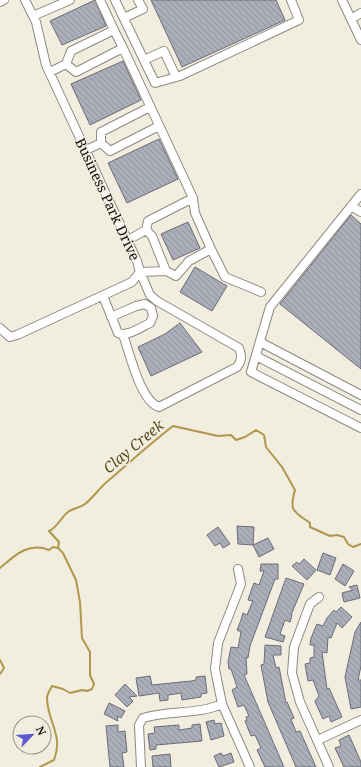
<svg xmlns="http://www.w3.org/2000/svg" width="361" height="767" font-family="'Noto Serif',serif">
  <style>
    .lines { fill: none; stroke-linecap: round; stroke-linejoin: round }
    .stream { stroke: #b0974c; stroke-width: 2 }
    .building { fill: url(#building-back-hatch); stroke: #6b6c78 }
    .minor-casing { stroke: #8f8a7f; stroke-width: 10 }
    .minor { stroke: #fff; stroke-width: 8 }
    .labels { text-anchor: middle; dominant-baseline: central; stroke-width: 3; stroke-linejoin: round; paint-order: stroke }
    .street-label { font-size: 14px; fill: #12110c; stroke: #f1eddf }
    .water-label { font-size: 15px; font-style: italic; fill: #5d4f24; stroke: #f1eddf }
  </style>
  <defs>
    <pattern id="building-back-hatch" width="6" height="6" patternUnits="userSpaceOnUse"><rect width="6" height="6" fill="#abadb9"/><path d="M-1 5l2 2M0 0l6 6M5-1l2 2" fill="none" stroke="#92949e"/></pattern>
  </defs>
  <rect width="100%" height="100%" fill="#f1eddf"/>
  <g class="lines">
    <path class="stream" d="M58,548L59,542L49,531C58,527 61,517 68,512C73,508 80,508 85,504C94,497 100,487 109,480C130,462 151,443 173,426L218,436L231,435L236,440L245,437L256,430L264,435L266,447L282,467L295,490C289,511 293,511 310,523V527L330,536L337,535L344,537L348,544L353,547L361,544
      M0,568C15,555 28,542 49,550L53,547L58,548L63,553L76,580L80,602L82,638L90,652V675L94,684L92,689L87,691L82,690L70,693L63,689L52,686C50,690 47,694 47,698C47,721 64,735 54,760L40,767
      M0,660L4,668L0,674"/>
  </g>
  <path class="building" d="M95,0L106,26L62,45L50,21Z
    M151,0H276L285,20L182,67Z
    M123,61L141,100L90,125L71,84Z
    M159,139L178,179L127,203L108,163Z
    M351,215L361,224V369L280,304Z
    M188,222L200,248L173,260L161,234Z
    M195,267L227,286L212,311L180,292Z
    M180,323L202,352L151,376L138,347L165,334Z
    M237,526L254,527L253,545L238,544Z
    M218,527L230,544L223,548L220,543L215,546L207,535Z
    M268,538L274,549L259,557L253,545Z
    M323,553L336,558L330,575L317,570Z
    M304,559L316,570L307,580L292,566L297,562L299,564Z
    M261,564H278V579H275L250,646L248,658L246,657L247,674L244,675L284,767H265L257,750L261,748L255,735L251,736L245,721L247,720L246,717L249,716L244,705L238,707L236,701L232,690L237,687L231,669H229L228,662L231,647L238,648L241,632L237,630L241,620L243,613L247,615L253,601L248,600L251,591L254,583L259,585L264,571H260Z
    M343,564L354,571L345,586L335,579Z
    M286,578L304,584L291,615H292L290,622L285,620L280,634L285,636L283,642L265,637Z
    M357,585L360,598L344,602L342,593L353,590L349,587Z
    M341,607L352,617L342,628L337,623L331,638L328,637L327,653L322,652L327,689L329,688L342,717L331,722L329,716L323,719L317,706L315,701L319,696L313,680L308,681L305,664L310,663V658L314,657V645H310L311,638L317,624L323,626L327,618L334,610L336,612Z
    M361,622V666L358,680H361V707L351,709L345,677L355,632Z
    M265,645L281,646V655H273L276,668L279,667L286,703L287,702L294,718L291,719L296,732L300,731L316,767H296L268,702L261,665L264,664Z
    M150,676L152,685L191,681L196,680V677L205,676L207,693L201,694V697L182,700L181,693L168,695V700L160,701L159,693L139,696L136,678Z
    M125,684L137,696L129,697L133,701L127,707L115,695Z
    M109,703L125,711L121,718L117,716L118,721L104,714Z
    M214,720L215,724L221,723L224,736L211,740L206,722Z
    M200,724L202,741L156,745V749L150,750L148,734L155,733L154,727L179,725V730L192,728V725Z
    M118,725V732L125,731L127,752L122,753L124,767H110L106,726Z
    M349,735L361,762V766L359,767H344L335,748L341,746L339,740Z
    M221,753L223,756L231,753L234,762L219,767L214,756Z
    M170,754L171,767H153L152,756Z"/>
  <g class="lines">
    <g class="minor-casing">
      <path id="minor" d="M115,0L155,83L180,76L299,20L291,0
        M342,0L361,40
        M0,2L4,0
        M33,16L70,0
        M124,18L143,9L138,0
        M351,19L361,13
        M123,48L193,198L195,213L211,249L189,261L176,276L166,271
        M144,60L164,51L176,77
        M66,64L76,72L123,48L114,30
        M50,72L66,64L71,51L114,30L100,0
        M101,143V132L150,107
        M86,150L101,143L110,151L159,126
        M361,194L270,307L251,372L361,428
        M351,206L361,212
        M128,240L146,230L148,221L193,198
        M211,249L225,277L261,292
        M103,296L118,333C128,337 141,327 150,323L153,316L151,308L145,304L136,306L111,317
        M0,328L10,337L17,335L132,282L140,272L137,261L46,65L36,22L25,0
        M123,335C130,353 140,401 159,407L237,367C242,360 242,356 239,348L157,301L150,295L140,272L166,271L152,236L146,230
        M260,342L361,395
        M256,356L361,410
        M238,569L241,584L218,643L215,669L222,704L250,767
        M319,597L310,604L294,647L292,673L300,702L329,767
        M318,740L361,720
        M141,767L139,725L143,718C169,710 197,715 222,704"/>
    </g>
    <use href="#minor" class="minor"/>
  </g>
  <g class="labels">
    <g class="street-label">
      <text transform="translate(108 199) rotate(65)">Business Park Drive</text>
    </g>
    <g class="water-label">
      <text transform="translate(133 446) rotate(-40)">Clay Creek</text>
    </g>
  </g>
  <g transform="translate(32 735) rotate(65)"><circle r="19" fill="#f1eddf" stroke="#98958b"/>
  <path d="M0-3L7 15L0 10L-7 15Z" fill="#5c58d0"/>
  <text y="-6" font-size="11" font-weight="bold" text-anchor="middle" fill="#12110c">N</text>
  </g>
</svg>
